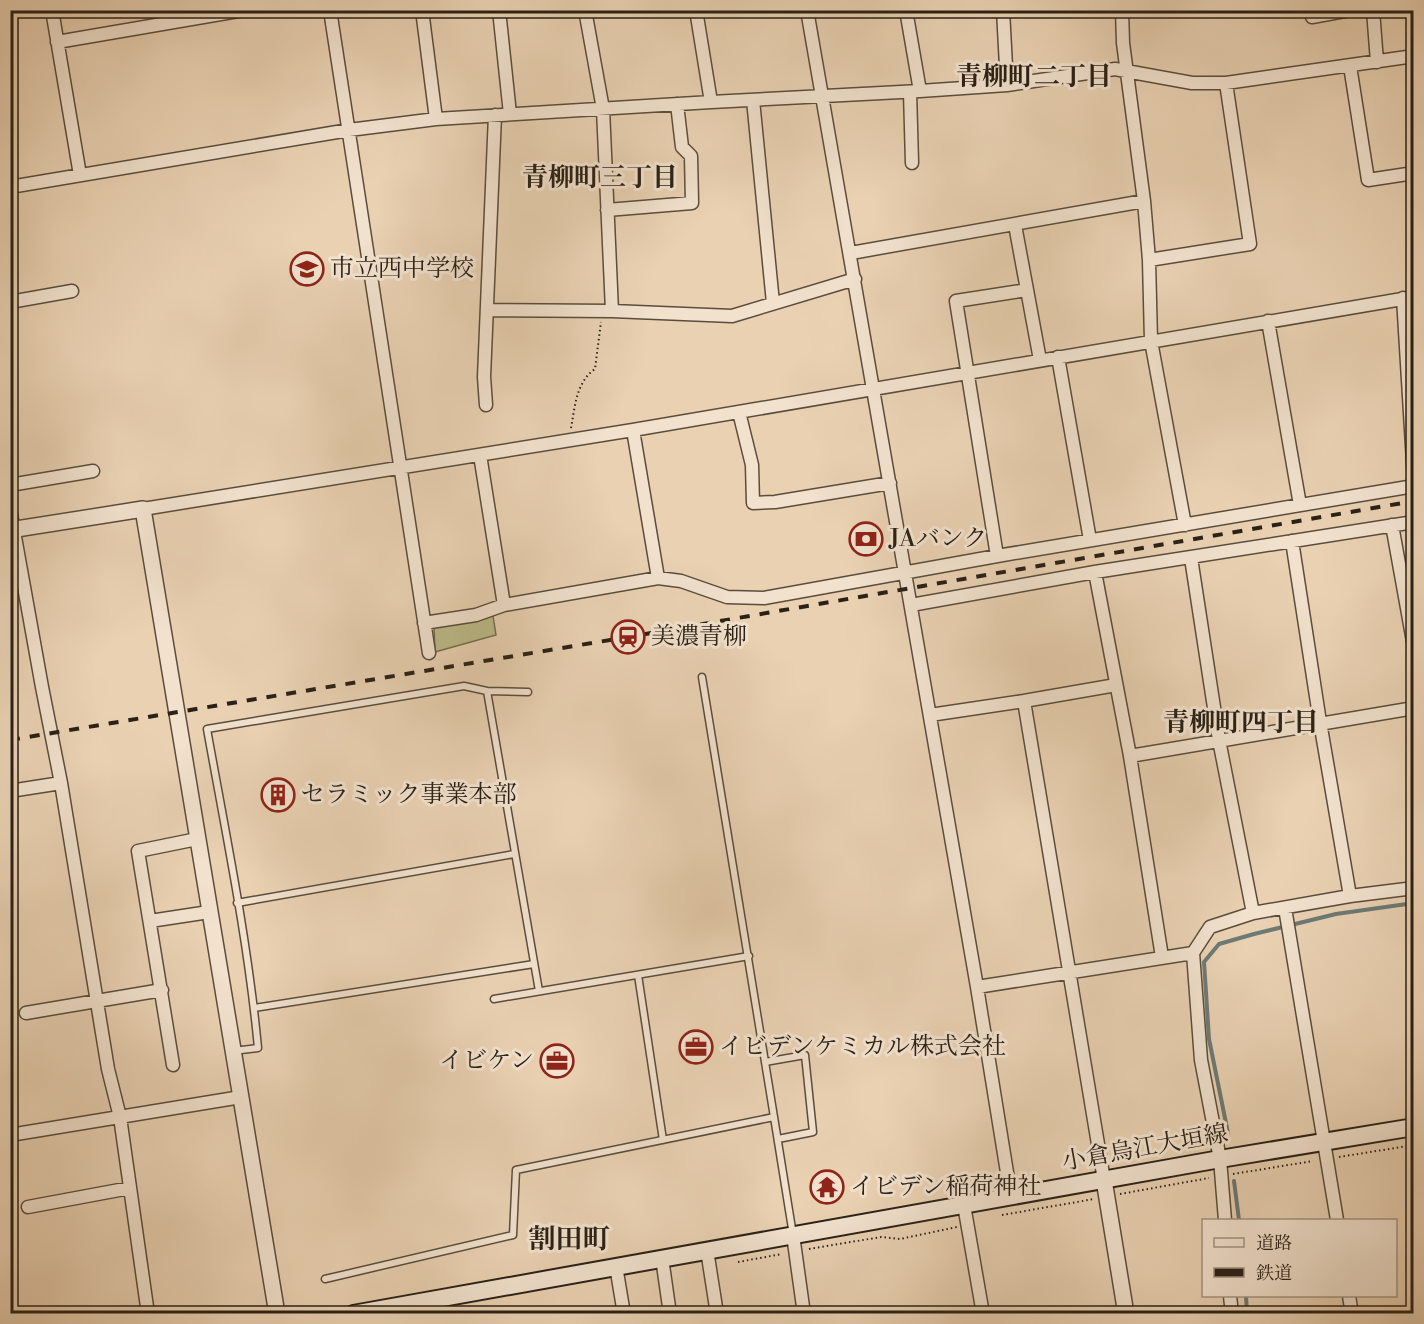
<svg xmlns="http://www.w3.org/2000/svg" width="1424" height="1324" font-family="'Libre Bodoni','Noto Serif JP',serif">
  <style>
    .park { fill: #bcba88; stroke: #736e4f; stroke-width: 1.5 }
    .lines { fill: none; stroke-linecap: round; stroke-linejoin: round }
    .stream { stroke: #6d7a75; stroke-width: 4 }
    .service-casing { stroke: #5a4d3d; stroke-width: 9 }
    .minor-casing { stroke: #5a4d3d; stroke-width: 15 }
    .tertiary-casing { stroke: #5a4d3d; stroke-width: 18 }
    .secondary-casing { stroke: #2a2116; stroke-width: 20 }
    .path { stroke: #2a2116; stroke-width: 2; stroke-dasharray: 1.5 3; stroke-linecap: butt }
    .service { stroke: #f1e1cd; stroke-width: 6 }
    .minor { stroke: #f1e1cd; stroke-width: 12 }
    .tertiary { stroke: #f1e1cd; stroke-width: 15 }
    .secondary { stroke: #f1e1cd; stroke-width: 16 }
    .rail { stroke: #2a2116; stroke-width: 4; stroke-dasharray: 10 10; stroke-linecap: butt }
    .labels { text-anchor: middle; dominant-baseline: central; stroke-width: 6; stroke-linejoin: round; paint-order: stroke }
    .poi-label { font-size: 24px; fill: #2a2116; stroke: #f1e1cd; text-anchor: start }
    .street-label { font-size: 24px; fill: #2a2116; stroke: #f1e1cd }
    .neighbourhood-label { font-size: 26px; font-weight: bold; fill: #2a2116; stroke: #f1e1cd }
    .quarter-label { font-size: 27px; font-weight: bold; fill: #2a2116; stroke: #f1e1cd }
  </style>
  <rect width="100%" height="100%" fill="#e9d1b2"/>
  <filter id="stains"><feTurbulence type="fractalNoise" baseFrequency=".00333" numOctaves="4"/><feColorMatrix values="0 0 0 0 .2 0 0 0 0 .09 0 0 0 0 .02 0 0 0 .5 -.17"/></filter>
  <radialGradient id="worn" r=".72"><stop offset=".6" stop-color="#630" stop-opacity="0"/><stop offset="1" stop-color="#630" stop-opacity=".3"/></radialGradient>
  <path class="park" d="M493,616L496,635L435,652L434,625Z"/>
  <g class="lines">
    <path class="stream" d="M1228,1133L1209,1039L1204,962L1219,944L1254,934L1336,914L1414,903
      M1234,1181L1239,1220
      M1246,1296L1247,1314"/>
    <g class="service-casing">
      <path id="service" d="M702,677L774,1117
        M528,692L487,691L539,991
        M237,903L514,854
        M638,975L663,1140
        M494,999L749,956
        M254,1008L534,964
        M233,1051L258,1048C248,941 226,835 207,729L464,686L487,691
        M765,1062L805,1055L813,1132L778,1139
        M325,1279L513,1235L516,1170L774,1117L793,1235"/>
    </g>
    <g class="minor-casing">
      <path id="minor" d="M52,10L80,175
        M330,10L429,653
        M422,10L436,119
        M499,10L510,114
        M585,10L603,109L612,311L732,316L855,279
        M696,10L711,102
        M807,10L977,987L1011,1197
        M906,10L920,91
        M1003,10L1007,85
        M1122,10L1123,43L1144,201L1149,260L1151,341L1185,525
        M1373,10L1377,62
        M1312,17L1350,10
        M57,42L244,10
        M1350,66L1368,180L1414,173
        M910,92L912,163
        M753,100L773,303
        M10,187L349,130L436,119L711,102L920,91L1007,85L1115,69L1192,83H1226L1414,56
        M607,210L692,203L691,156L682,147L677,104
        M1015,225L1040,360
        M851,253L1144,201
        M1149,260L1250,244L1226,83
        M1403,298L1414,479
        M10,302L72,291
        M487,310L612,311
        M1268,321L1300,505
        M1058,357L1090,540
        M486,405L484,377L495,115
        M739,412L752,465L753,503L775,502L890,483
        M633,430L658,578
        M480,455L504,605
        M10,485L93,471
        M10,509L42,687L61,783L108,1069L120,1117L148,1314
        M143,509L633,430L1414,297
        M1392,525L1414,647
        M1292,541L1320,722L1350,896
        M997,556L956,301L1027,290
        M1191,558L1219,740L1253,913
        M1095,572L1130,756L1162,957
        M911,605L1095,572L1414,522
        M424,623L476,615L504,605L658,578L681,581L727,597L764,598L997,556L1414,486
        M1024,701L1104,1180
        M930,715L1024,701L1116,685
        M1130,756L1414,708
        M10,791L61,783
        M1285,908L1337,1220
        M150,921L209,912
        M977,987L1193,953
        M26,1013L162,990
        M173,1065L138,851L197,839
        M10,1135L241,1097
        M964,1205L983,1314
        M28,1207L130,1188
        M1225,1220L1220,1159L1201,1060L1193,953L1210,927L1253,913L1350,896L1414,888
        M793,1235L804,1314
        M707,1250L717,1314
        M662,1258L670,1314
        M616,1266L624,1314
        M1230,1296L1232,1314
        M1349,1296L1352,1314"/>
    </g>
    <g class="tertiary-casing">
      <path id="tertiary" d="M10,530L143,509L277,1314
        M1104,1180L1126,1314"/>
    </g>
    <g class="secondary-casing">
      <path id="secondary" d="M353,1314L1220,1159L1414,1127"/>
    </g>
    <path class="path" d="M571,428C575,407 576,382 595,369L601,322
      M1339,1157L1414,1145
      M1233,1174L1313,1161
      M1120,1194L1209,1178
      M1002,1215L1094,1199
      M809,1249L881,1237L900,1239L957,1227
      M738,1262L782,1254
      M452,1314L463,1311"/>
    <use href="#service" class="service"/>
    <use href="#minor" class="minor"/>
    <use href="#tertiary" class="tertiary"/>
    <use href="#secondary" class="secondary"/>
    <path class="rail" d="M10,740L628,637L1414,501"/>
  </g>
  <defs>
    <g id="school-ring" transform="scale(1.725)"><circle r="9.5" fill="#f1e1cd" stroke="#8f2418" stroke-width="1.5"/><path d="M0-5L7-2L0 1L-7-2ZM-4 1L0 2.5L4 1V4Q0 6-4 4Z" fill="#8f2418"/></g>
    <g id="bank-ring" transform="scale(1.725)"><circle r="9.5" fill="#f1e1cd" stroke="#8f2418" stroke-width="1.5"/><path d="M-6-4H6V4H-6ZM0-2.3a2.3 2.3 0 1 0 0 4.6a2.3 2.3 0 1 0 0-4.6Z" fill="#8f2418"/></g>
    <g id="station-ring" transform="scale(1.725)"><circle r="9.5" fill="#f1e1cd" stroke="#8f2418" stroke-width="1.5"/><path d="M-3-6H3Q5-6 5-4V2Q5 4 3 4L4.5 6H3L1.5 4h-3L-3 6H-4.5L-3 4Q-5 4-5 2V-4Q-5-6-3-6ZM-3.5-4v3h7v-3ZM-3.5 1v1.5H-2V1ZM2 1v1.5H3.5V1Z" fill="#8f2418"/></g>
    <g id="building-ring" transform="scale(1.725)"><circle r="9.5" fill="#f1e1cd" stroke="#8f2418" stroke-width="1.5"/><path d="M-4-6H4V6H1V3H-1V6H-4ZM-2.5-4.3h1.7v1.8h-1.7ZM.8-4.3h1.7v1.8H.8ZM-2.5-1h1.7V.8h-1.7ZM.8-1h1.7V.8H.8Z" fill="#8f2418"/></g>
    <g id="office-ring" transform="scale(1.725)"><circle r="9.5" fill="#f1e1cd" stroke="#8f2418" stroke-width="1.5"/><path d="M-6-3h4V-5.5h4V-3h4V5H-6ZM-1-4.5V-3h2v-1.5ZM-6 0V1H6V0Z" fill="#8f2418"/></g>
    <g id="temple-ring" transform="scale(1.725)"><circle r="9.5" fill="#f1e1cd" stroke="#8f2418" stroke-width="1.5"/><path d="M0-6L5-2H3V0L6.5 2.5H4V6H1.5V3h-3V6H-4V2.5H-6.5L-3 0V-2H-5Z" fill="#8f2418"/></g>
  </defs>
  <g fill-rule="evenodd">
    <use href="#school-ring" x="307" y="269"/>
    <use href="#bank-ring" x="866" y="539"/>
    <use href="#station-ring" x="628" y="637"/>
    <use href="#building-ring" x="278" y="795"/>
    <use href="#office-ring" x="696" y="1047"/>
    <use href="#office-ring" x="557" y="1061"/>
    <use href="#temple-ring" x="827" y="1187"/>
  </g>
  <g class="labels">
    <g class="poi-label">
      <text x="330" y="269">市立西中学校</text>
      <text x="889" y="539">JAバンク</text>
      <text x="651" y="637">美濃青柳</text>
      <text x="301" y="795">セラミック事業本部</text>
      <text x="719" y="1047">イビデンケミカル株式会社</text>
      <text x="534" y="1061" text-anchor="end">イビケン</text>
      <text x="850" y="1187">イビデン稲荷神社</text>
    </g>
    <g class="street-label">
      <text transform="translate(1145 1148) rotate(-10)">小倉烏江大垣線</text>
    </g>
    <g class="neighbourhood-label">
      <text x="1034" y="77">青柳町二丁目</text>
      <text x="600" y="178">青柳町三丁目</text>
      <text x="1241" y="723">青柳町四丁目</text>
    </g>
    <g class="quarter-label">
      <text x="569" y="1240">割田町</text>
    </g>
  </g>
  <rect width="1424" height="1324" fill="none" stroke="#e9d1b2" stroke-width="36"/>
  <rect x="12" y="12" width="1400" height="1300" fill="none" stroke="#2a2116" stroke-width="3"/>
  <rect x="18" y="18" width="1388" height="1288" fill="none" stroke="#2a2116" stroke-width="1.5"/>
  <rect x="1202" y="1219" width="195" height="78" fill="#f1e1cd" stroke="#a19484" stroke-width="1.5"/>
  <rect x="1214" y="1238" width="30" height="9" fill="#f1e1cd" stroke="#a19484" stroke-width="1.5"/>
  <text x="1256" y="1249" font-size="18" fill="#2a2116">道路</text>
  <rect x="1214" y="1268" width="30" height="9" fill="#2a2116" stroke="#a19484" stroke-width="1.5"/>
  <text x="1256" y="1279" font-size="18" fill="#2a2116">鉄道</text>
  <rect width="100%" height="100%" filter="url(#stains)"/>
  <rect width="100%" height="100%" fill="url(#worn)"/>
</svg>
